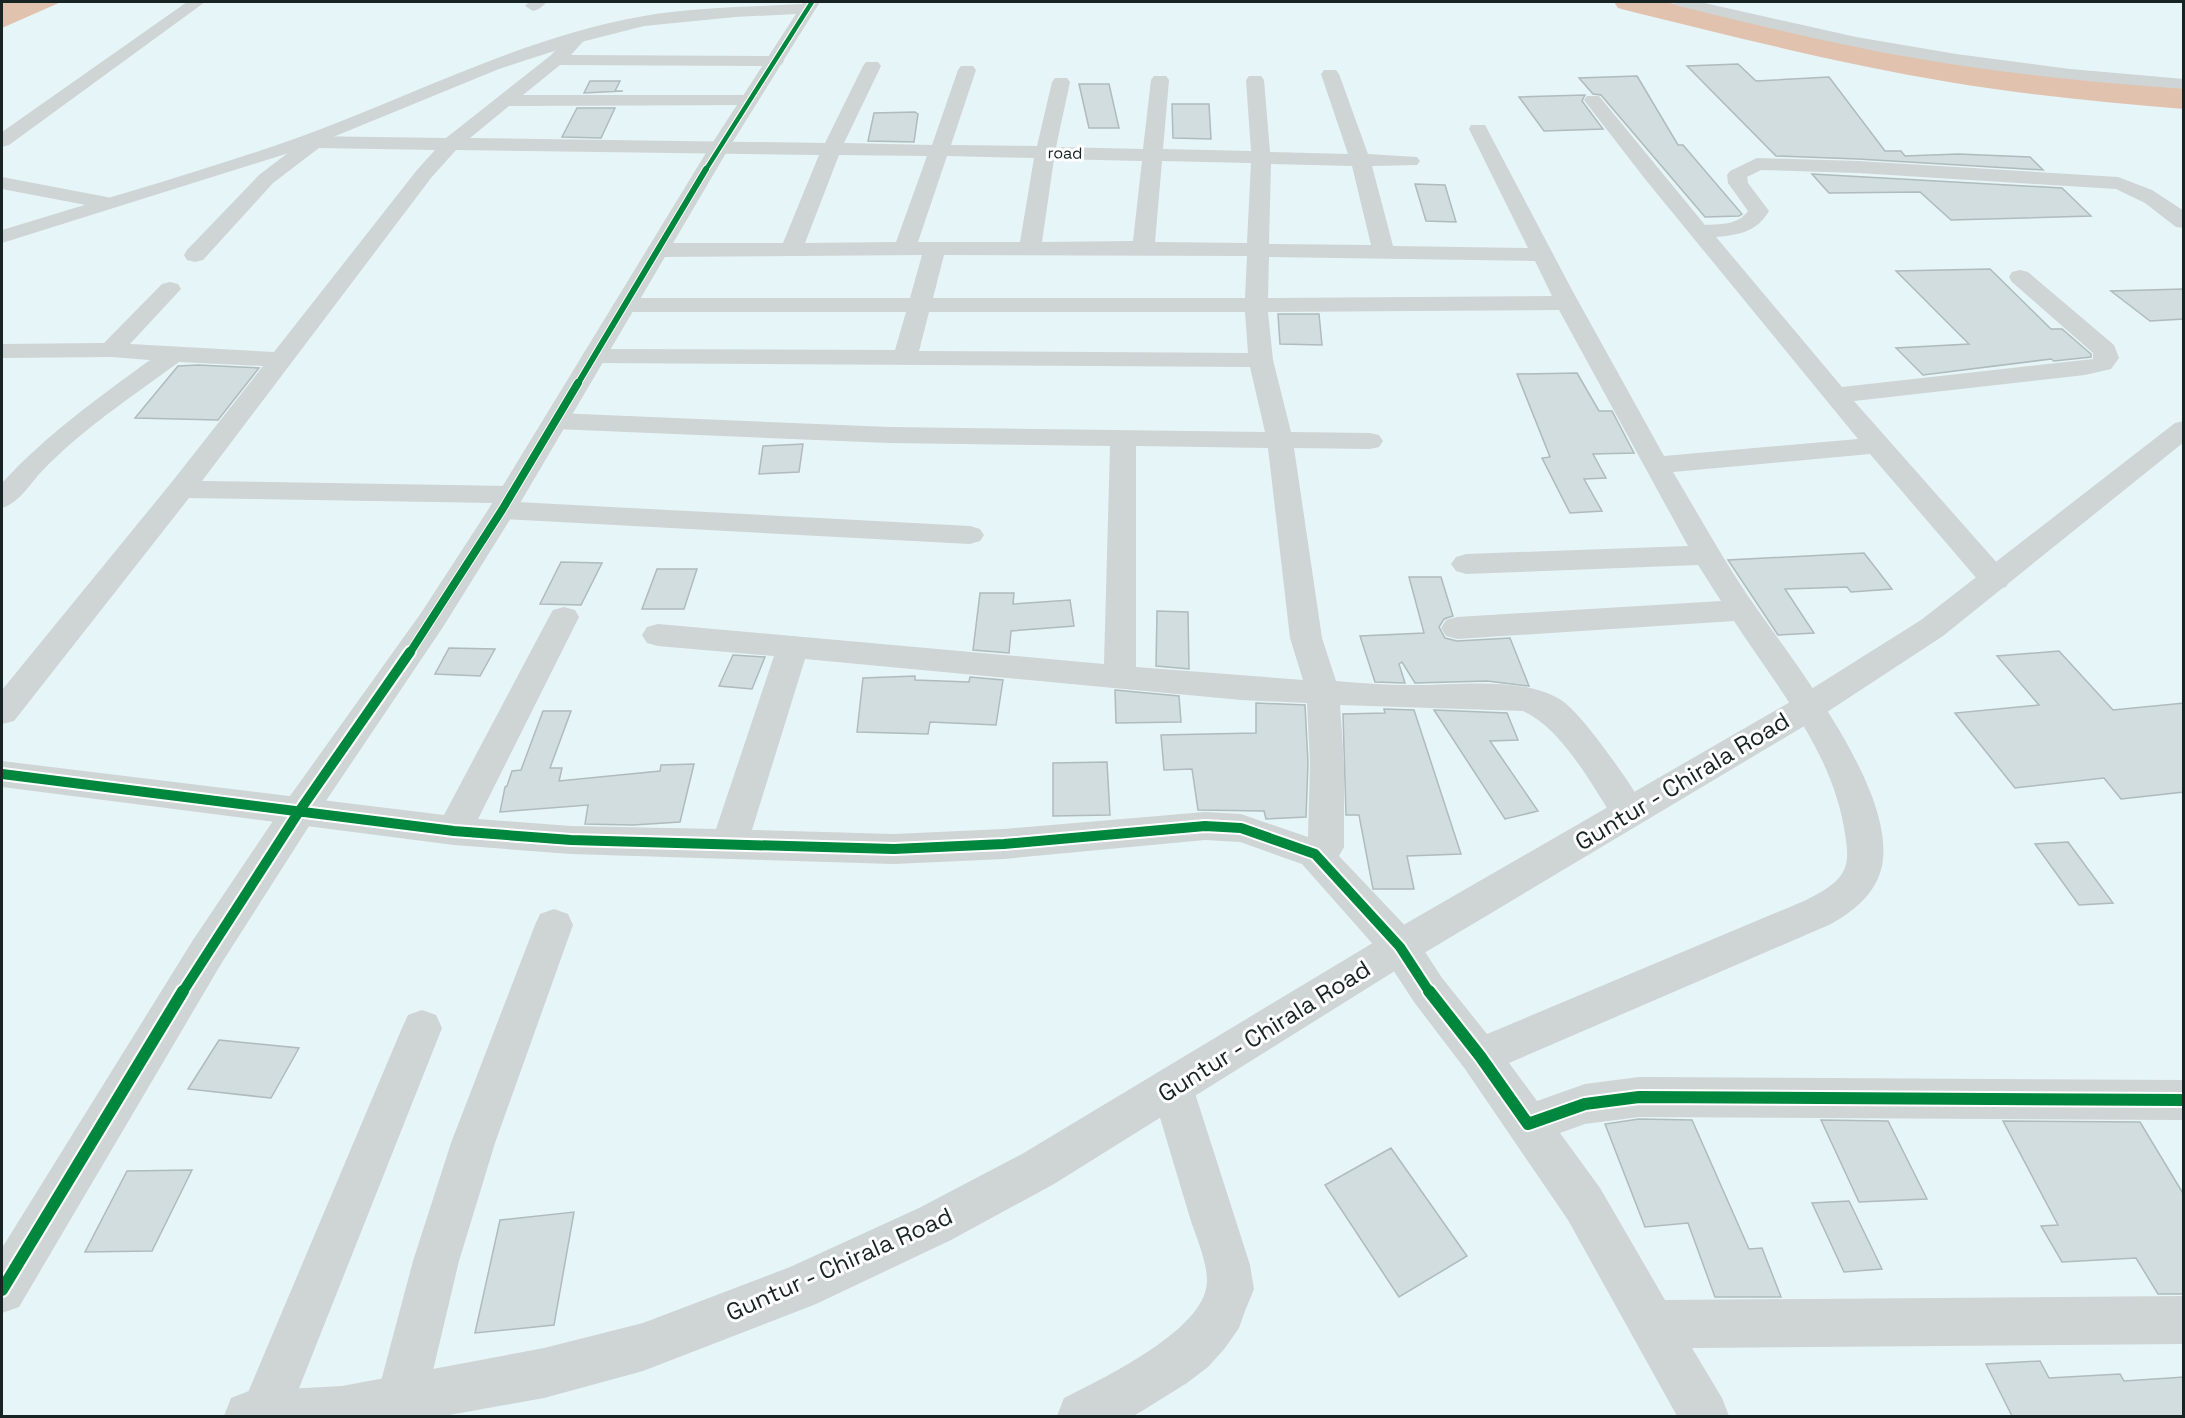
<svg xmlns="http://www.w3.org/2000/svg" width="2185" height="1418" font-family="'Space Grotesk',sans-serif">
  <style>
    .water { fill: #e1c2ae }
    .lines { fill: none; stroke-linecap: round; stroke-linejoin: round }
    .river { fill: #e1c2ae; fill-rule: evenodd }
    .building { fill: #d1ddde; stroke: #afbbbc; stroke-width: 1.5 }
    .minor { fill: #cfd4d4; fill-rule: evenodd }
    .tertiary { fill: #cfd4d4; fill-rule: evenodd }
    .primary { fill: #cfd4d4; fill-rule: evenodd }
    .cycleway-far4-casing { stroke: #fff; stroke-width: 7 }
    .cycleway-far3-casing { stroke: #fff; stroke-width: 8 }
    .cycleway-far2-casing { stroke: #fff; stroke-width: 10 }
    .cycleway-far1-casing { stroke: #fff; stroke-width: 14 }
    .cycleway-casing { stroke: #fff; stroke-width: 16 }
    .cycleway-far4 { stroke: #00873e; stroke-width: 4.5 }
    .cycleway-far3 { stroke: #00873e; stroke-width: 6 }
    .cycleway-far2 { stroke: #00873e; stroke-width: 8 }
    .cycleway-far1 { stroke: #00873e; stroke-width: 10 }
    .cycleway { stroke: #00873e; stroke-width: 12 }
    .labels { text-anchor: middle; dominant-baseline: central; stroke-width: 6; stroke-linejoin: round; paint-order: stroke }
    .far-street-label { font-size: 16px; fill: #182324; stroke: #fff }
    .near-street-label { font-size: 24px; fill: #182324; stroke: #fff }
  </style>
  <rect width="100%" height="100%" fill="#e6f5f7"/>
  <path class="water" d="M2,2H61L2,28Z"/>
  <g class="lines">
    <path class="river" d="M1614,2H1666L1828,39L1978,66L2184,88V109C2105,102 2026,95 1949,82C1841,64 1735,37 1629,11L1618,8Z"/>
  </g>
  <path class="building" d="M1738,64L1756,81L1829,77L1885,151H1901L1905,156L1958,154L2030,157L2043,170L1858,159L1776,156L1687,66Z
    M1637,76L1678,145H1683L1742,214L1739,216L1705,217L1601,95L1593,94L1579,78Z
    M590,81H620L615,91H623L584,93Z
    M1079,84H1109L1119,128H1089Z
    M1585,95L1582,101L1603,129L1544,131L1519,97Z
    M1172,104H1209L1211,139L1173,138Z
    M577,108H615L601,138L562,137Z
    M915,112L918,114L914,142L868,141L874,113Z
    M1812,174L2062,188L2091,216L1951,220L1920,192L1829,193Z
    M1415,184L1445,185L1456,222L1426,221Z
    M1990,269L2051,329H2062L2091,354V357L2054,361L2051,359L1923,375L1896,348L1969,344L1896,271Z
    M2184,289V319L2150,321L2111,291Z
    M1278,314H1319L1322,345L1280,344Z
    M198,365L259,368L218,420L135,418L178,366Z
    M1577,373L1599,411H1612L1634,453L1593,454L1606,478L1584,479L1602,511L1570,513L1542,458L1550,457L1517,374Z
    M803,444L799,472L759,474L763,446Z
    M1864,553L1892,589L1851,592L1847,587L1785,589L1814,633L1778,635L1728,560Z
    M561,562L602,563L581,605L540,604Z
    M657,569H697L684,609H642Z
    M1409,577H1441L1453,616L1444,619L1439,627L1445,638L1457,641L1510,638L1529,686L1487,681L1415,683L1402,662L1399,664L1405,683L1375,682L1360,636L1424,633Z
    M980,593H1014L1013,604L1070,600L1074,626L1011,631L1009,653L973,650Z
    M1157,611L1188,612L1189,669L1156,666Z
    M449,648L495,649L480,676L435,674Z
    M2059,651L2113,710L2184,703V792L2121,799L2104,778L2015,788L1955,713L2039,705L1997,656Z
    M733,655L765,657L752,689L719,686Z
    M915,676V680L969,682L970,677L1003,680L996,725L930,722L928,734L857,732L863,678Z
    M1115,690L1179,696L1181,722L1116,723Z
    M1256,703L1305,705L1308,763L1306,817L1266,819L1264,811L1198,810L1192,769L1164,770L1161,735L1256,733Z
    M1384,709L1414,710L1461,854L1407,856L1414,889H1373L1359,815H1346L1343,714L1385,713Z
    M1434,710L1507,713L1518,740L1490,741L1538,811L1505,819Z
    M543,711H571L550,768H562L559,781L660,771L661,765L694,764L680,822L633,825L585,824L588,805L500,812L505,787L507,786L512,771L521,770Z
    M1107,762L1110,815L1053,816V763Z
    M2068,842L2113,903L2079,905L2035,844Z
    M219,1040L299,1048L271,1098L188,1089Z
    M1639,1119L1692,1120L1749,1249L1762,1248L1781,1297H1715L1688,1223L1645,1227L1605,1124Z
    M1821,1120L1888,1121L1927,1199L1859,1202Z
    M2003,1121L2140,1122L2184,1195V1294H2158L2136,1258L2062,1262L2041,1226L2058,1225Z
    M1391,1148L1467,1256L1399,1297L1325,1185Z
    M192,1170L152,1251L85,1252L127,1171Z
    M1849,1201L1882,1269L1844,1272L1812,1203Z
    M574,1212L554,1325L475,1333L500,1220Z
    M2040,1361L2049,1378L2120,1374L2124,1381L2184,1377V1416H2012L1986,1364Z"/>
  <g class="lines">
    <path class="minor" d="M187,2H205L9,145L2,147V132Z
      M529,2H547L539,9L533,11L525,6Z
      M1673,2H1700L1856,37L1956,54L2070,69L2184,79V89C2082,82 1980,71 1880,52C1812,39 1743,22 1675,5Z
      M579,32L587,37L571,55L775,56L781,57L784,61L781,65L775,66L560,65L523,95H750L756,96L759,100L756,104L750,105L509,106L470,138L825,143L863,66L866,62H878L881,66L844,143L932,145L958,70L961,66H973L976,70L951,145L1037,146L1052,82L1055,78H1067L1070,82L1056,147L1143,149L1151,80L1154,76H1166L1169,80L1163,149L1251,151L1246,80L1249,76H1261L1264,80L1270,152L1348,154L1321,74L1324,70H1336L1339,74L1368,154L1417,157L1420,161L1417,165L1372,166L1393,246L1528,248L1469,129L1471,125H1485L1572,290L1664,456L1858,439L1645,179L1587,104L1584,100L1587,96H1599L1705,225C1721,224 1738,225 1748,211L1728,183L1727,175L1730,171L1757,158L1858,161L2118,177L2152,190L2184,211V228L2176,227L2145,203L2116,189L1858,173L1761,170L1747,177L1748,183L1769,211C1757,232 1738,235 1716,237L1842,387L2093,359V353L2012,282L2009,277L2012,272L2020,270L2028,272L2114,345L2119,358L2111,369L2085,375L1854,401L2006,573L2010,580L2006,587L1995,590L1984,587L1870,454L1673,472C1697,512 1720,554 1746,593C1787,654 1891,781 1883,859C1880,890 1856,910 1831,924L1509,1063L1537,1101L1585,1084L1639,1077L2184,1080V1120L1639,1117L1585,1124L1560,1133L1600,1188L1665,1300L2184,1296V1344L1692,1348L1722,1398L1729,1416H1677L1568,1220L1465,1069L1414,1002L1386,959L1302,864L1240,842L1205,840L1004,859L894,864L571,854L454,845L2,787V761L444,815L549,617L553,610L564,607L575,610L579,617L478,819L571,826L716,829L774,656L658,646L647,643L642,635L647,627L658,624L1104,664L1110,446L889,443L556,429L547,427L543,421L547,415L556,413L889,427L1265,432L1250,367L594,363L585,361L582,356L585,351L594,349L895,350L906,312H625L617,310L613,305L617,300L625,298H910L922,255L658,257L650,255L647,250L650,245L658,243H783L819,155L456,150L431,178L202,481L511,486L521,489L525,495L517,502L970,526L980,529L984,535L980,541L970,544L502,519L492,516L488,510L494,503L189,498L14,721L2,724V690L171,483L263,366L179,362C133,396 82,429 42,471C30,484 19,503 2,508V483C46,435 98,398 150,360L111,357L2,358V344L104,343L162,284L170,282L178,284L181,289L130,344L274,352L417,170L435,150L319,148L273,183L203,260L195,262L187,260L184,255L187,250L259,175L297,146L294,142L297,138L304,136L446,138L550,56L573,33ZM839,155L927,156L896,242L805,243ZM947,156L1034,158L1020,242H918ZM1054,159L1142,161L1133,241L1042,242ZM1162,161L1251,163L1247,243L1155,242ZM1271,164L1352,166L1371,245L1269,244ZM944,255L1247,256L1245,298H933ZM1269,257L1535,261L1552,296L1268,298ZM1559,310L1688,546L1466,554L1456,557L1451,564L1456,571L1466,574L1698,565L1721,601L1457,617L1446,620L1441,628L1446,636L1457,639L1734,621C1777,687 1834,754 1845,834C1847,846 1849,860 1844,870C1837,885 1818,894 1804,901L1487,1034L1442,978L1414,935L1339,856L1344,847V763L1340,705L1523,711C1562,728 1593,787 1616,822L1629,826L1642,822L1647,812C1634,788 1582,713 1561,700C1521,675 1454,686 1409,685C1384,685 1360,683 1336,681L1322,638L1294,448L1370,449L1379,447L1383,441L1379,435L1370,433L1291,432L1273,360L1268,312ZM929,312H1245L1248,353L919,351ZM1136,446L1268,448L1290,638L1303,680L1136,667ZM805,659L1241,700L1307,703L1310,763L1308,837L1241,814L1205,812L1004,829L894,834L752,830Z
      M2,177L107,197L114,199L117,203L114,207L107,209L2,189Z
      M554,909L568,914L573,925L495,1143L459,1261L426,1400L419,1416H383L376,1400L413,1261L451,1143L535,925L540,914Z
      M422,1010L436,1015L442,1028L288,1416H238L402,1028L408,1015Z
      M1172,1067L1187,1073L1193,1087L1250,1265L1254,1289L1245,1311L1239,1328L1225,1348L1208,1367L1187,1383L1142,1411L1133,1416H1057L1064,1398C1102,1379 1196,1334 1206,1289C1211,1270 1196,1237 1190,1218C1177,1175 1164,1131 1151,1087L1157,1073Z"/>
    <path class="tertiary" d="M804,2H820L729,148L516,510L443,627L311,823L221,964L19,1307L2,1313V1248L193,940L285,803L421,613L488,510L709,148L796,14L735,17L644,26L585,41L499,69L311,146L2,243V230C100,200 200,172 297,138C412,97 522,37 644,16C696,7 750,7 802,4Z"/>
    <path class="primary" d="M2184,421V442L1943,636L1821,716L1414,959L1054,1184L951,1240L816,1304L643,1371L544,1398L444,1416H224L231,1398L249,1391L342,1386L544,1348L643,1323L790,1267L919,1208L1022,1154L1386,935L1797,698L1921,620L2175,423Z"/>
    <g class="cycleway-far4-casing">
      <path id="cycleway-far4" d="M705,171L812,2"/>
    </g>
    <g class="cycleway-far3-casing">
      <path id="cycleway-far3" d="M577,385L706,169"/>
    </g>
    <g class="cycleway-far2-casing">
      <path id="cycleway-far2" d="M409,654L502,510L578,383"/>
    </g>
    <g class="cycleway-far1-casing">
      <path id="cycleway-far1" d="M2,774L454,831L571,840L894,849L1004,844L1205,826L1241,828L1315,854L1400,947L1430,993
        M182,993L298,813L410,652"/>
    </g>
    <g class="cycleway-casing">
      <path id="cycleway" d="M1429,991L1480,1056L1528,1124L1585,1104L1639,1097L2184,1100
        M2,1290L183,991"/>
    </g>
    <use href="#cycleway-far4" class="cycleway-far4"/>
    <use href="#cycleway-far3" class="cycleway-far3"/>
    <use href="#cycleway-far2" class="cycleway-far2"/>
    <use href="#cycleway-far1" class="cycleway-far1"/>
    <use href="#cycleway" class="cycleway"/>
  </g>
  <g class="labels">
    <g class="far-street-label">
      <text transform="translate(1065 153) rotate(1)">road</text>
    </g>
    <g class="near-street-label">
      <text transform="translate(1682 781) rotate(-31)">Guntur - Chirala Road</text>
      <text transform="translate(1264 1031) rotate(-32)">Guntur - Chirala Road</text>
      <text transform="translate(839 1264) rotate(-24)">Guntur - Chirala Road</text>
    </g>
  </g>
  <rect width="2185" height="1418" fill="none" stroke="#182324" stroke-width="6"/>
</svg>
